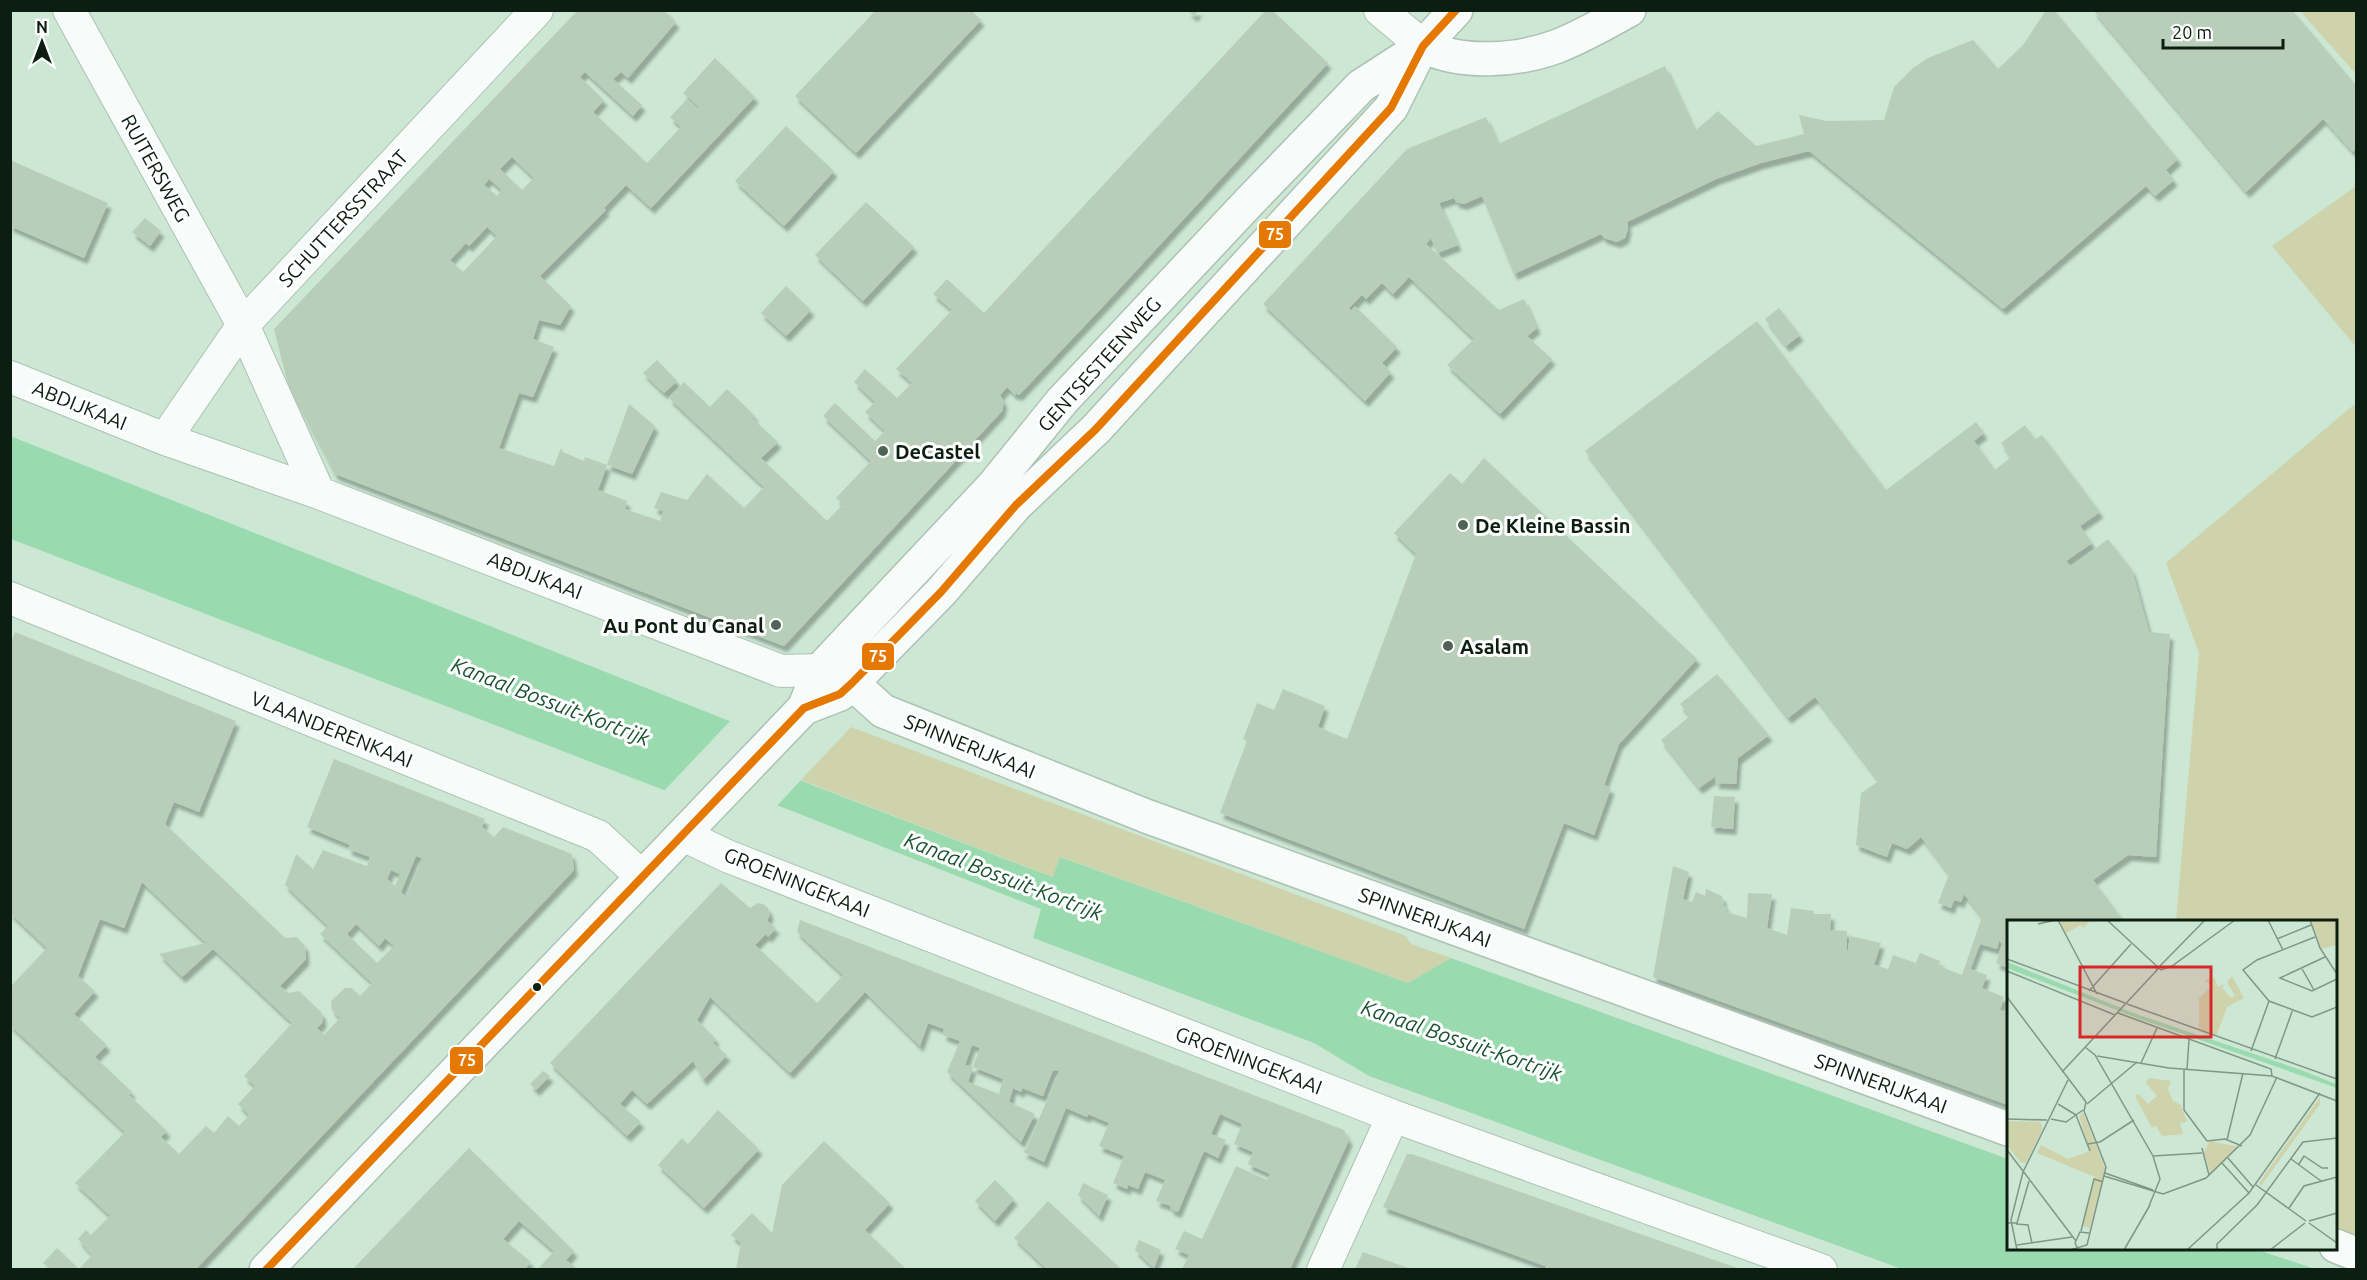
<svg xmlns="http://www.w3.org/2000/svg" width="2367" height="1280" font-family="Ubuntu,sans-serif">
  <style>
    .green { fill: #cfd3ab }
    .water { fill: #9adaaf }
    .pier { fill: #cce7d4 }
    .building { fill: #b9ceb8; fill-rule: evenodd; filter: url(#shadow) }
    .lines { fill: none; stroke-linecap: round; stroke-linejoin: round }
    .street-casing { stroke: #adc2b3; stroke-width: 34 }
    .secondary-casing { stroke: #adc2b3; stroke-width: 36 }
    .primary-casing { stroke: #adc2b3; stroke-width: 36 }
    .street { stroke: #f7fbf9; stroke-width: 32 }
    .secondary { stroke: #f7fbf9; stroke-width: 33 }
    .primary { stroke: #f7fbf9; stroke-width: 33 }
    .bus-1-casing { stroke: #fff; stroke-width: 12 }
    .bus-1 { stroke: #e47801; stroke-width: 8 }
    .poi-dot { fill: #4f6456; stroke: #fff; stroke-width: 2 }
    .bus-dot { fill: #0c1e12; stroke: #fff; stroke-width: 2 }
    .labels { text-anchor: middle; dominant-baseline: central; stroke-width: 6; stroke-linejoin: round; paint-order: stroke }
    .street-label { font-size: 20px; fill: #0c1e12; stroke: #fff }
    .poi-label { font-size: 20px; font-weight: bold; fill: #0c1e12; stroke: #fff; text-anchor: start }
    .water-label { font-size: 21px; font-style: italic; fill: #185330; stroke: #fff }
    .inset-road { fill: none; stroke: #7f9786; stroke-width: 1.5 }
    .view { fill: #d62828; fill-opacity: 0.15; stroke: #d62828; stroke-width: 3 }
    .inset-edge { fill: none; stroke: #0c1e12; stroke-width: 3 }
    .line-badge { stroke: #fff; stroke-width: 2 }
    .badge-label { font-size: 16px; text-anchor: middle; font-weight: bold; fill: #fff }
  </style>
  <defs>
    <filter id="shadow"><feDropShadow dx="3.5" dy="6" stdDeviation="1.5" flood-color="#0004"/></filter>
  </defs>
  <rect width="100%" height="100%" fill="#cce7d4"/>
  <path class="green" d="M2300,11H2356V74Z
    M2356,186V347L2272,246Z
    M2356,403V1235L2336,1227V922L2176,921L2199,653L2166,563Z
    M851,727L1406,936L1411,944L1451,958L1408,983L1061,857L1053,877L801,780Z"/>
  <path class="water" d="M10,436L747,728L726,752L1023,866L1053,877L1060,857L1408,983L1451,958L2008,1159V1248L2255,1249L2315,1269H1902L1369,1076L1314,1043L1033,938L1041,909L703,776L682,797L11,539Z"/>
  <path class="pier" d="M732,719L748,726L750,728L730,751L802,779L776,807L704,779L683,800L662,793Z"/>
  <path class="building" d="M578,10H668L666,12L676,22L628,78L621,72L613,79L642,105L633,116L585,72L580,77L604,100L593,112L647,163L681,127L670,117L687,99L698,109L699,107L683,93L715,58L755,97L651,208L626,185L604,208L606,210L540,276L571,306L560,325L539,320L533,339L554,347L533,397L519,393L499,448L554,466L561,448L563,452L584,461L585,457L607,465L598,490L627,501L625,509L660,521L663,511L654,508L661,492L687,500L707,474L744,508L764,487L669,398L684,382L710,407L727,389L755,416L752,418L778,442L761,458L827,521L843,504L836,498L871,461L823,416L835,403L875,441L885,431L865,412L875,402L854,382L865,369L897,398L912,383L896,369L952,310L933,294L947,279L984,313L1266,10H1272L1328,63L1109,300L1019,395L1016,393L1015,395L1007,387L1000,395L1004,402L1002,411L784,646L335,474L289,388L274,329ZM512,157L534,178L522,190L500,169ZM489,179L502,190L497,196L484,185ZM487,227L497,236L463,272L450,260L466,243L469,246Z
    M876,10H971L981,20L856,153L795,96Z
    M1187,10H1199L1194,16Z
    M2046,10H2054L2178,159L2166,170L2174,180L2155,196L2146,186L2003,309L1809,151L1761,163L1716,179L1627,222L1628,229L1625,238L1617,242L1604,238L1601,234L1514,274L1482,196L1464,204L1456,202L1454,198L1439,203L1458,245L1437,253L1431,238L1426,244L1499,310L1524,299L1537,328L1527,336L1552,359L1500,414L1447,365L1474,339L1409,277L1393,294L1382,283L1366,299L1362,295L1349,308L1351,311L1355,306L1397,347L1382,363L1391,372L1365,401L1263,304L1407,149L1486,117L1498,144L1665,66L1695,131L1718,111L1756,146L1804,134L1799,115L1827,121L1884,120L1894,87L1913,68L1928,58L1973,40L1998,69L2023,45Z
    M2093,10H2292L2356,85V149L2353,152L2323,119L2246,192Z
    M786,126L834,171L784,226L735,181Z
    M10,160L108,203L84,258L10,226Z
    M866,202L914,247L863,301L815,255Z
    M145,218L161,231L150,246L132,232Z
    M786,286L811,310L786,336L761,313Z
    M1779,308L1800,335L1786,346L1765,319Z
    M1757,321L1886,490L1976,422L1984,433L1974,441L1995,470L2011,457L2001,443L2025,425L2035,439L2042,435L2100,512L2080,526L2092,543L2066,561L2071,567L2108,539L2132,570L2149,632L2170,634L2156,857L2128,855L2093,880L2124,921H2008V968L1996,963L2002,944L1999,941L1997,949L1980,944L1970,969L1987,975L1982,988L2004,997L2000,1010L2008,1013V1105L1653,977L1673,866L1689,872L1683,899L1692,902L1696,892L1705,896L1706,889L1722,896L1724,906L1727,907L1726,912L1747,918L1748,893L1772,894L1767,928L1787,935L1791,908L1814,911V914H1831L1830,930L1847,931V956L1850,936L1881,943L1874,965L1888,969L1893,955L1916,963L1920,953L1940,961L1939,966L1962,975L1982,917L1964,894L1961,902L1954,900L1951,908L1938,903L1949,874L1921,837L1907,849L1892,843L1887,857L1856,845L1861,793L1879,781L1815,697L1788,718L1585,451Z
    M657,360L677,381L664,393L643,373Z
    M629,404L655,426L632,474L607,465Z
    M1484,458L1697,659L1619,744L1604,785L1611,788L1594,835L1564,823L1524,929L1220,813L1247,741L1243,739L1257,703L1274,710L1283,689L1325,706L1318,727L1347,739L1416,554L1394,533L1450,473L1462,484Z
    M15,632L236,721L199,812L174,802L165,824L285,938L297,937L305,946L306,959L280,986L288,993L299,991L322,1013L323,1022L317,1028L324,1035L340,1018L332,1010L331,1001L345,988H352L360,996L372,983L320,934L328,926L285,885L296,854L313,869L323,850L367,866L370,857L348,849L350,845L307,827L334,759L485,819L482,827L494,837L503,827L572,854L574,870L196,1269H50L43,1263L57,1248L79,1269L92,1255L78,1239L86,1230L91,1235L110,1216L75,1183L125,1132L10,1025V987L47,948L10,913V644ZM416,856L422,858L406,897L401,892ZM391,870L400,874L395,886L387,879ZM142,882L206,943L159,954L182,977L213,949L292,1023L244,1076L255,1086L238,1104L249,1115L239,1126L228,1116L214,1133L206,1126L179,1154L161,1137L167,1131L129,1095L132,1092L95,1057L107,1045L74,1014L95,991L78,976L100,919L124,928ZM356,924L379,946L385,938L394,946L377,963L347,934Z
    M1717,674L1769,735L1738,758L1736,784L1715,783L1716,776L1699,788L1661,740L1690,716L1680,704Z
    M1714,796L1735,797L1733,829L1711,827Z
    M721,883L750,908L758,903L763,904L768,908L770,914L767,921L776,928L768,937L766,934L755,945L817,1003L843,975L797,932L800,920L1344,1130L1349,1140L1290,1269H1182L1189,1255L1175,1249L1184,1231L1202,1239L1236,1166L1267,1180L1270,1174L1248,1164L1253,1152L1234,1144L1242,1124L1220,1114L1211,1134L1226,1140L1218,1158L1204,1151L1178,1212L1170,1209L1171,1206L1156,1201L1165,1180L1145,1172L1138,1189L1128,1185L1127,1189L1113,1183L1124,1156L1099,1146L1109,1123L1088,1114L1087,1117L1066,1108L1044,1162L1023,1152L1027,1148L1059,1071L1053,1070L1043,1096L1022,1088L1021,1092L1013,1088L1009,1102L1035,1114L1021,1142L947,1072L960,1041L943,1035L944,1029L928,1023L920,1046L865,992L790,1073L710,997L697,1020L716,1039L713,1043L727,1055L703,1080L693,1061L647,1104L632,1090L620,1104L641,1122L627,1136L550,1063ZM972,1045L980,1048L973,1067L1003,1079L999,1094L968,1082L973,1067L965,1065Z
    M543,1071L550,1076L536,1090L530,1084Z
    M718,1110L759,1149L704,1208L658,1165L682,1138L688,1144Z
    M824,1141L890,1203L865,1230L906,1269H736L741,1243L731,1235L752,1213L772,1233L782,1185Z
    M469,1148L574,1251L566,1260L577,1269H538L554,1251L519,1221L503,1239L531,1262L525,1269H353Z
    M1407,1154H1412L1740,1269H1545V1266L1383,1207Z
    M995,1180L1014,1199L995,1221L975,1201Z
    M1083,1183L1108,1195L1099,1216L1078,1195Z
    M1048,1201L1121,1269H1047L1014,1238Z
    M1139,1240L1161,1250L1154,1268L1135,1250Z
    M1363,1252L1411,1269H1355Z"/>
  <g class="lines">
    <g class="street-casing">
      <path id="street" d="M69,10L243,325L319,493
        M1380,10L1423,46
        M10,377L165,439L319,493L781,671L820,670
        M165,439L243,325L537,10
        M10,598L598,836L642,877
        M683,835L727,856L1393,1116L1821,1270
        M1323,1270L1393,1116"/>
    </g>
    <g class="secondary-casing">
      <path id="secondary" d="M1423,46C1462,65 1518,61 1558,46C1583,36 1606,23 1629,10
        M852,683L883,711L1146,816L2008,1129
        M2336,1246L2356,1254"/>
    </g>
    <g class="primary-casing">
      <path id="primary" d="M804,708L840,694L852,683L941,592L1016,505L1096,429L1391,108L1421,48
        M266,1270L804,708L820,670L994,485L1062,401L1250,201L1361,86L1423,46L1456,10"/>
    </g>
    <use href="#street" class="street"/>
    <use href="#secondary" class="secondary"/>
    <use href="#primary" class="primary"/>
    <g class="bus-1-casing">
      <path id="bus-1" d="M266,1270L804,708L840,694L852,683L941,592L1016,505L1096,429L1391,108L1423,46L1456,10"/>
    </g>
    <use href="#bus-1" class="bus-1"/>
  </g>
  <g class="poi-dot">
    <circle cx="883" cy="451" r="6"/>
    <circle cx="1463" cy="525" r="6"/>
    <circle cx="776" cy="625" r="6"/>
    <circle cx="1448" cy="646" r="6"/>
  </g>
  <circle class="bus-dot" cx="537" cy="987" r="5"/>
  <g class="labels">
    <g class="street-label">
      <text transform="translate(156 168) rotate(61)">RUITERSWEG</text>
      <text transform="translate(343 218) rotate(-47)">SCHUTTERSSTRAAT</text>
      <text transform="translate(1099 364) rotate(-48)">GENTSESTEENWEG</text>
      <text transform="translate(80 405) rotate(22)">ABDIJKAAI</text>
      <text transform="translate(535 575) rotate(21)">ABDIJKAAI</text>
      <text transform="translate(332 729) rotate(22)">VLAANDERENKAAI</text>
      <text transform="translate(970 746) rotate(22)">SPINNERIJKAAI</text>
      <text transform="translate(797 882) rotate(22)">GROENINGEKAAI</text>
      <text transform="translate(1425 917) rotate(20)">SPINNERIJKAAI</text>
      <text transform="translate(1249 1060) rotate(21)">GROENINGEKAAI</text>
      <text transform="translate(1881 1083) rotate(20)">SPINNERIJKAAI</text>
    </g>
    <g class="poi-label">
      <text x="895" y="451">DeCastel</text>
      <text x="1475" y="525">De Kleine Bassin</text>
      <text x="764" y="625" text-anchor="end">Au Pont du Canal</text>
      <text x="1460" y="646">Asalam</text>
    </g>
    <g class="water-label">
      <text transform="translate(551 701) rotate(21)">Kanaal Bossuit-Kortrijk</text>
      <text transform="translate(1004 876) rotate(21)">Kanaal Bossuit-Kortrijk</text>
      <text transform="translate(1462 1040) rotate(19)">Kanaal Bossuit-Kortrijk</text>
    </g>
  </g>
  <g transform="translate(2007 920)">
    <rect width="330" height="330" fill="#cce7d4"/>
    <path d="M52,0L68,2L84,0L76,8L74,5L59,13ZM304,0H330V25L314,29ZM225,56L237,78L220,87L209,117L192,111V78L204,67L198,60L207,57L211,67L218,64L215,68L224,78L228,76L220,62ZM142,158L164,161L161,170L166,181L174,185L180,202L173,203L176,214L155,216L149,206L145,208L128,176L132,174L141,184L150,176L139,163ZM313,177V184L254,266L252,263ZM76,192L98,248L83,308L75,306L88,257L30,233L34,225L61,239L83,231L72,196ZM0,201L33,202L36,208L19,243H14L0,225ZM203,221L232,227L203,253L197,232Z" fill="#cfd3ab"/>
    <path d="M0,42L129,94L294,150L329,164L330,168L130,98L0,48Z" fill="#9adaaf"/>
    <path class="inset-road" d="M51,0L90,74M100,0L154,50L165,46L228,0M261,0L276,30M303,0L313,28L330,54M31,4L49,0M308,17L250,40L236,50L262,81L305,97L330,87M270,19L304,5M318,37L273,58L305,71L330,59M0,39L118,83M294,47L307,70M149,50L198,0M0,51L108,95M82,71L124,24M0,77L79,182L77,191L99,247L80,325L63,330M120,84L330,159M111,93L264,149L265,156M78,127L88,135L146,236L153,259L142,286M244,131L262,81M90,136L162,148L265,156L330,181M268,139L286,89M134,143L150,108M177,149V190L200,221M180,149L182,120M55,152L151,49M51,184L69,195M80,184L130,142M69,195L83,231M0,199L40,200M44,199L59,202L76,190M220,220L236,153M200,221L218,219L235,226M81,224L93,222L127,200M195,228L202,255M0,230L69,321M146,236L195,233M221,238L246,267M284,239L314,261M215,243L242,273M292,244L297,236L315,248H321M98,253L146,270M97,256L156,274L199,258L243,215L270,157M249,265L299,301M282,288L297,266L330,257M302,301L330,293M0,303H10L22,261M302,303L330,323M9,304L21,305L25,323M74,311L87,259L96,262M10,325L65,317M71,329L68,323L73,312L82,313M10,330L4,300L16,252L61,160M117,330L143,285M180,330L242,273L313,173M210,330V324L250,285L296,222L330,218M263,330L298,303"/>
    <path class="view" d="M73,47H204V117H73Z"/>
    <rect width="330" height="330" class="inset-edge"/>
  </g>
  <g class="line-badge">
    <rect x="1258" y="220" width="34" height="29" rx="6" fill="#e47801"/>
    <rect x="861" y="642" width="34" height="29" rx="6" fill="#e47801"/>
    <rect x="449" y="1046" width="35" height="29" rx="6" fill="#e47801"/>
  </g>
  <g class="badge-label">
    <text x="1275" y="240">75</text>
    <text x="878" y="662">75</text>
    <text x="467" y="1066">75</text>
  </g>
  <rect width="2367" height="1280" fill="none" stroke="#0c1e12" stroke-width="24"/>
  <g transform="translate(42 42)" stroke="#ffffff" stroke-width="4.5" paint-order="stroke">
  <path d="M0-4.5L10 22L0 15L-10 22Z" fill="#0c1e12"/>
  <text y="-9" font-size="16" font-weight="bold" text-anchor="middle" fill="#0c1e12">N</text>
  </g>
  <path d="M2163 39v9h120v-9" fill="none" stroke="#0c1e12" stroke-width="3"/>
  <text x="2172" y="39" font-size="18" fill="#0c1e12" stroke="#ffffff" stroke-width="4.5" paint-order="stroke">20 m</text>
</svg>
